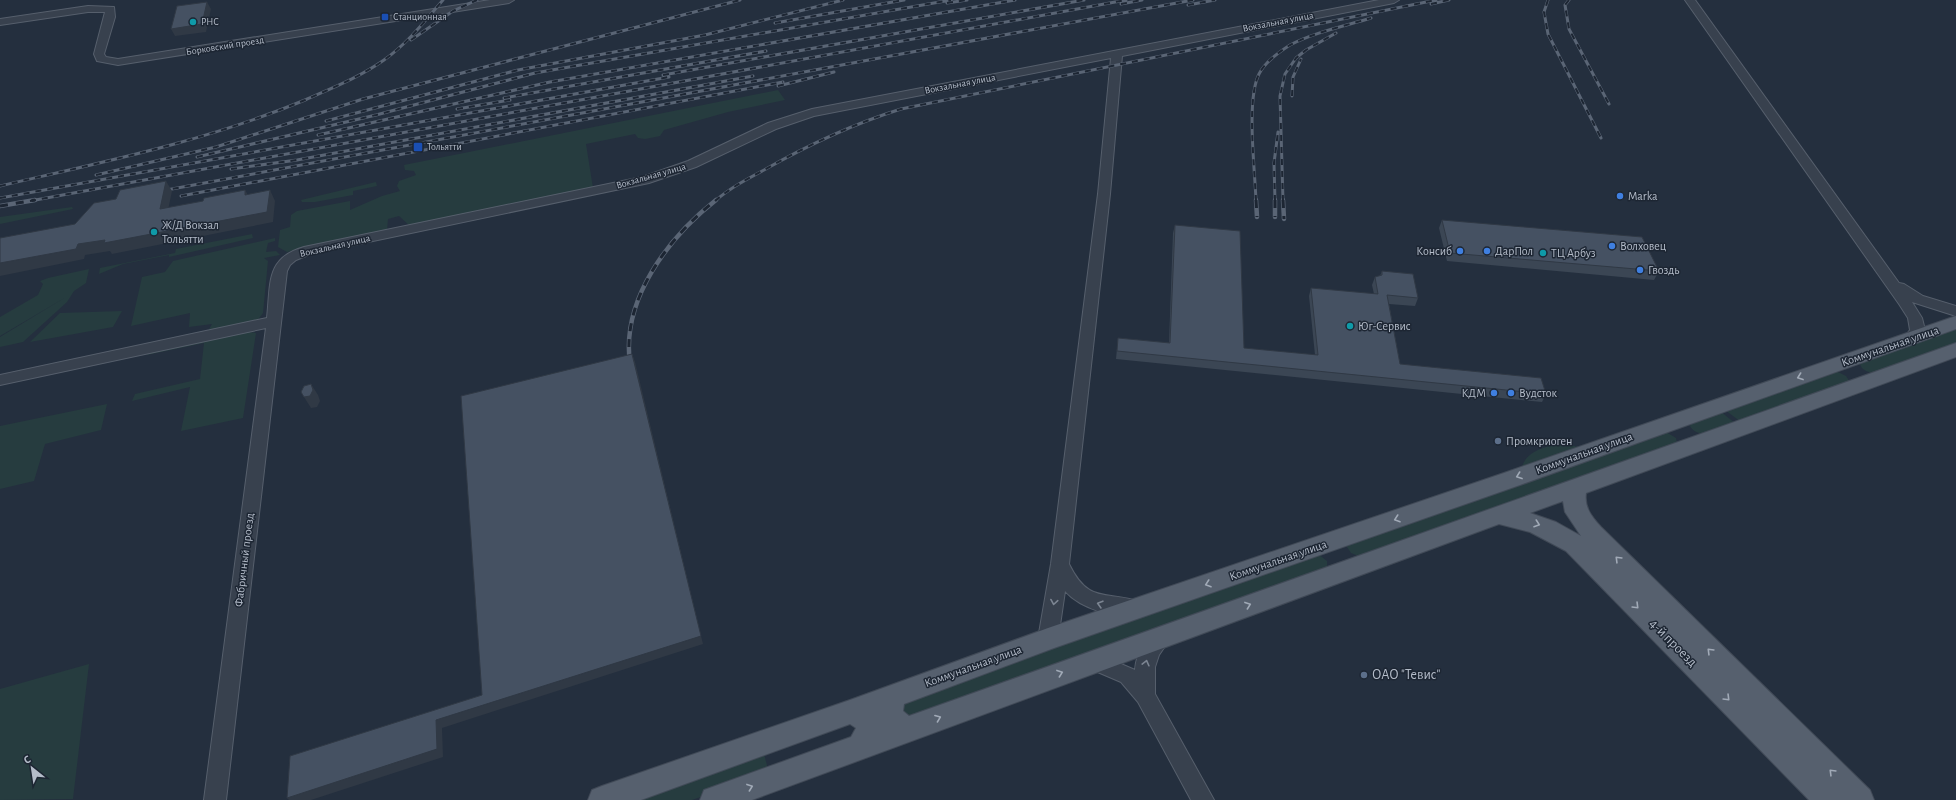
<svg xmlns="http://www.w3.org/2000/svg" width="1956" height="800" font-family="'Alegreya Sans',sans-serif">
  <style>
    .green { fill: #263c3f }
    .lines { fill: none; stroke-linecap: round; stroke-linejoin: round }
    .minor-casing { stroke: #565f6c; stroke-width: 2 }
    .major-casing { stroke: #414a57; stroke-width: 2 }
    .minor { fill: #38414e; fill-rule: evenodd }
    .major { fill: #56606e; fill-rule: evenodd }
    .rail-far1-casing { stroke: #5a6575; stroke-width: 3 }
    .rail-casing { stroke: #5a6575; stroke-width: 4.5 }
    .rail-far1 { stroke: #1d2633; stroke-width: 2; stroke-dasharray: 6; stroke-linecap: butt }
    .rail { stroke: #1d2633; stroke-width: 3; stroke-dasharray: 8; stroke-linecap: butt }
    .wall { fill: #3b4654 }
    .shaded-wall { fill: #303945 }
    .building { fill: #455162; stroke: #303945 }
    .oneway { stroke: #a1aab7 }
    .oneway2 { stroke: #7c8592 }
    .transit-dot { fill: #1a4fb4; stroke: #1d2633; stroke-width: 1.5 }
    .culture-dot { fill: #0f9aa8; stroke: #1d2633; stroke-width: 1.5 }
    .shop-dot { fill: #3f7fe0; stroke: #1d2633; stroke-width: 1.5 }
    .service-dot { fill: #5c6f8a; stroke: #1d2633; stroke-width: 1.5 }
    .labels { text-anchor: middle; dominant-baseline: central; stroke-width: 3; stroke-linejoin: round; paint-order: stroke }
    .far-poi-label { font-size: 10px; fill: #b4bcc9; stroke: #1d2633; text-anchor: start }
    .far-street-label { font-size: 10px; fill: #b4bcc9; stroke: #1d2633 }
    .poi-label { font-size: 12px; fill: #b4bcc9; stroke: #1d2633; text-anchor: start }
    .street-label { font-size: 12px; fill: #b4bcc9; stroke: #1d2633 }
    .near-street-label { font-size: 14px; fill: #b4bcc9; stroke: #1d2633 }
    .near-poi-label { font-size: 14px; fill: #b4bcc9; stroke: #1d2633; text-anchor: start }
  </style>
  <rect width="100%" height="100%" fill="#242f3e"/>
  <path class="green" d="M778,90L785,100L728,112L664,130L660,136L645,139L638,138L635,134L586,144L593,188L410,226L399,216L388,219L387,231L287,252L278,247L280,230L290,227L291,215L297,211L350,201V210L382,196L400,191L397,186L399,181L416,175L414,171L405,170L404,165L409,164Z
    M376,182L377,186L353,191V195L315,202H302L301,200Z
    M72,207L73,209L0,224V217Z
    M252,234L253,238L169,257V255L123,264L99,274L100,268L175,253L176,249Z
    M275,238V241L268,243L266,252L276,251L280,255L264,258L268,261L263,313L257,321L208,331L212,324L189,327L190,313L131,326L142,277L165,272L173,261Z
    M89,269L86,283L74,291L67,302L23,342L0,347V337L66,297L0,336V317L38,295L43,284L40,281L48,278Z
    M122,311L113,327L30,342L60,313Z
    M1956,327V345L1874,373C1867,372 1861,370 1860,363Z
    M243,331L256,333L243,418L181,431L190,387L132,401L135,394L200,379L204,343L147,355L148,352Z
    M1836,371L1846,376L1850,382L1741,422L1725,410Z
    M107,404L101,430L45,444L34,481L0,489V426Z
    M1720,411L1736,424C1723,428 1699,442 1690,426L1691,422Z
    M1666,432L1676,438L1677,444L1361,557L1351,553L1347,547L1348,544Z
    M1561,443L1579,447L1522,467C1527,450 1546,447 1561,443Z
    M1318,554L1327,561V569L912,722L897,707L900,703Z
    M89,664L73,799L0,800V689Z
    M763,750L769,773L692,800H620Z"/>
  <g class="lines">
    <g class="minor-casing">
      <path id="minor" d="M490,0H514L509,3L118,65L97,61L94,54L105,12H88L0,25V19L88,6L114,7L115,17L104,54L106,57L118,59Z
        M1379,0H1399L1394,3L1122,56L1110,194L1069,564C1089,605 1106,590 1140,602L1143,608L1140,614C1118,621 1080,608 1065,591L1058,639L1055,645L1048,647L1041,645L1038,639L1051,564L1098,194L1111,58L814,116L776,129L696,167L649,183L311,254L296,260L290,265L287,271L226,800H204L266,328L0,385V375L267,318C271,284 265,258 304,247L642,177L688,161L768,123L812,109Z
        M1685,0H1695L1899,283L1904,284L1923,296L1956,306V316L1912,302L1922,318L1925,330C1920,338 1917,344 1907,342L1904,338L1910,330L1908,318L1899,304Z
        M1162,628L1169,630L1172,636L1159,655L1155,667V694L1214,800H1191L1138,702L1121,682L1086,667L1083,661L1086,655L1093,652L1135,670C1136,654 1147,633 1162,628Z"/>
    </g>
    <g class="major-casing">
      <path id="major" d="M1956,316V329L1520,485L1054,648L904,704L903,711L909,716L1956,343V357L1586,493C1584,508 1592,517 1601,527L1870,790L1874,800H1809L1566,551L1530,532L1499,524L752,800H700L704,790L851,737L856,728L850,724L641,800H588L592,790L602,786L850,700L1048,628L1504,473ZM1563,501L1565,512L1581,536L1556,522L1530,513Z"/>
    </g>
    <use href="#minor" class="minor"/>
    <use href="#major" class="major"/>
    <g class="rail-far1-casing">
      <path id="rail-far1" d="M1548,0L1544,12L1548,34L1601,138
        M1569,0L1565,5L1569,29L1609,104
        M947,3L967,0
        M1121,4L1142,0
        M1431,4L1449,0
        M1188,5L1215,0
        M775,23L904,0
        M411,40L453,11L477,0
        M663,75L1084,0
        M778,86L834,72
        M1292,96L1293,77L1301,59
        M504,98L766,51
        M457,109L510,100
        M326,121L518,70L705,35L843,0
        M318,135L550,82L1015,0
        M197,157L376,115L535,73L951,0
        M231,169L297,160L753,76
        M96,175L216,147L363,99L740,0
        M0,186C103,162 207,141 305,100C332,88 360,77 384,60C407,44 425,21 443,0
        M161,191L1193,0
        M181,196L783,82
        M0,198L669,77
        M30,201L1126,0
        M715,201C730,188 747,179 764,170C808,145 853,124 901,109L1436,0
        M1256,201C1255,169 1246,100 1259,74C1265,62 1279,52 1290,45C1315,32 1345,26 1371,18
        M1275,201L1274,163L1278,132
        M1283,201L1280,96L1285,74L1296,58L1306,50L1336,33"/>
    </g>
    <g class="rail-casing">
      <path id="rail" d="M1256,200L1257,217
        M1275,200V217
        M1283,200L1284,219
        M0,206L35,200
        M630,363C621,299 669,237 716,200"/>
    </g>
    <use href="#rail-far1" class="rail-far1"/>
    <use href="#rail" class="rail"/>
  </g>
  <path class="wall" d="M1442,220L1659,271L1654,280L1447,261L1439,228Z
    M1175,225L1244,348L1315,355L1309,296L1311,288L1374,294L1372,285L1375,277L1380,276L1382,271L1418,298L1415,306L1389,304L1400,364L1546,394L1542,402L1116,359L1118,338L1169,343L1173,233Z"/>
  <path class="shaded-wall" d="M207,2L211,9L206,32L175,36L171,29Z
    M166,181L172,191L166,220L160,209Z
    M245,190L251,200L245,195Z
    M270,190L275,201L273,222L112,254L110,251L85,255L84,259L0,276V263L78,244Z
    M632,354L635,362L703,644L442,728L443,757L311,800H289L287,798L436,720L701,636Z
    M311,384L318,395L320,401L317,407L311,408L304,397Z"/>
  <path class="building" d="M207,2L202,24L171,29L177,6Z
    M166,181L160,209L203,201L204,198L245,190V195L270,190L267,212L104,243L105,240L78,244L76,249L0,263V238L75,224L94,203L116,199L120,190Z
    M1442,220L1642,237L1659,271L1450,253Z
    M1175,225L1240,231L1244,348L1318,355L1311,288L1378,294L1375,277L1382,275V271L1413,274L1418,298L1387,295L1400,364L1541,378L1546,394L1117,351L1118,338L1170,343Z
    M632,354L701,636L436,720L437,749L287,798L290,756L482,695L461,396Z
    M311,384L313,390L310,396L304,397L301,392L304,386Z"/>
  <defs><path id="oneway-chevron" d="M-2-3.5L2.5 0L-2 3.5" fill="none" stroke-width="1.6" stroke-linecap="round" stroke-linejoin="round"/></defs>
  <g class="oneway">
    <use href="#oneway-chevron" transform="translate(1800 377) rotate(160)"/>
    <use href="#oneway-chevron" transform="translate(1519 476) rotate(160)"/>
    <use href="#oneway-chevron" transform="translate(1397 519) rotate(161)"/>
    <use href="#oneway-chevron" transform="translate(1537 524) rotate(19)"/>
    <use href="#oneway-chevron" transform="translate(1618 559) rotate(-135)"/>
    <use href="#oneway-chevron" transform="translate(1208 584) rotate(161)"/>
    <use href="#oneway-chevron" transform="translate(1248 605) rotate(-20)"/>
    <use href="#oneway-chevron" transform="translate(1636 606) rotate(45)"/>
    <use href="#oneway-chevron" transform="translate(1710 651) rotate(-135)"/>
    <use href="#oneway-chevron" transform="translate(1060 673) rotate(-20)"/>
    <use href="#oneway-chevron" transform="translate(1727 698) rotate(45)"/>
    <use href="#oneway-chevron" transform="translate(938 718) rotate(-21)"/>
    <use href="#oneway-chevron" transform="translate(1832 772) rotate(-135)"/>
    <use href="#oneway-chevron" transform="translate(750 787) rotate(-20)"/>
  </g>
  <g class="oneway2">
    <use href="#oneway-chevron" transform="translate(1054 602) rotate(99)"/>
    <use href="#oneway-chevron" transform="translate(1100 604) rotate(-164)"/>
    <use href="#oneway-chevron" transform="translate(1146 663) rotate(-76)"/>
  </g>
  <g class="transit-dot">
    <rect x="381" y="13" width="8" height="8" rx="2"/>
    <rect x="413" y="142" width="10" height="10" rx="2"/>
  </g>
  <g class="culture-dot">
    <circle cx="193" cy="22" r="4"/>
    <circle cx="154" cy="232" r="4"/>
    <circle cx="1543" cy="253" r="4"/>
    <circle cx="1350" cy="326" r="4"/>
  </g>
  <g class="shop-dot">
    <circle cx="1620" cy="196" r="4"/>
    <circle cx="1612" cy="246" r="4"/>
    <circle cx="1460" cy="251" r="4"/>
    <circle cx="1487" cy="251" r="4"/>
    <circle cx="1640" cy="270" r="4"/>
    <circle cx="1494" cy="393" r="4"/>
    <circle cx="1511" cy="393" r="4"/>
  </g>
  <g class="service-dot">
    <circle cx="1498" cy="441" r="4"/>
    <circle cx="1364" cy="675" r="4"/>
  </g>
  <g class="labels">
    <g class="far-poi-label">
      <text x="393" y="17">Станционная</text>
      <text x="201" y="22">РНС</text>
      <text x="427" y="147">Тольятти</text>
    </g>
    <g class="far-street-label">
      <text transform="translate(1278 22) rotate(-11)">Вокзальная улица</text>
      <text transform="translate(225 46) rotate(-9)">Борковский проезд</text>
      <text transform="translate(960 84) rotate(-11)">Вокзальная улица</text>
      <text transform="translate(651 176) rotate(-16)">Вокзальная улица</text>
      <text transform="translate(335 246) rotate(-13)">Вокзальная улица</text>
    </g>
    <g class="poi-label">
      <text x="1628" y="196">Marka</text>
      <text x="162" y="225">Ж/Д Вокзал<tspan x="162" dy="14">Тольятти</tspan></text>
      <text x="1620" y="246">Волховец</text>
      <text x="1452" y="251" text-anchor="end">Консиб</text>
      <text x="1495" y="251">ДарПол</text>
      <text x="1551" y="253">ТЦ Арбуз</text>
      <text x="1648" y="270">Гвоздь</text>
      <text x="1358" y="326">Юг-Сервис</text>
      <text x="1486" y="393" text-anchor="end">КДМ</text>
      <text x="1519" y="393">Вудсток</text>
      <text x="1506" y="441">Промкриоген</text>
    </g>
    <g class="street-label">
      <text transform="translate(1890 346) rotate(-19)">Коммунальная улица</text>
      <text transform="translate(1584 453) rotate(-20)">Коммунальная улица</text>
      <text transform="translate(244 560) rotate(-83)">Фабричный проезд</text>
      <text transform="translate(1278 560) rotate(-19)">Коммунальная улица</text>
      <text transform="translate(973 666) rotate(-20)">Коммунальная улица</text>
    </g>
    <g class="near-street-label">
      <text transform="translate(1673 643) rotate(45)">4-й проезд</text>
    </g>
    <g class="near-poi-label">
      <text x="1372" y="675">ОАО "Тевис"</text>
    </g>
  </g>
  <g transform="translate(32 768) rotate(330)" stroke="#1d2633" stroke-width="3" paint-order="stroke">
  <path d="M0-3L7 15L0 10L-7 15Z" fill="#b4bcc9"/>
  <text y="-6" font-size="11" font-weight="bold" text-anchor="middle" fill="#b4bcc9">С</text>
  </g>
</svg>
